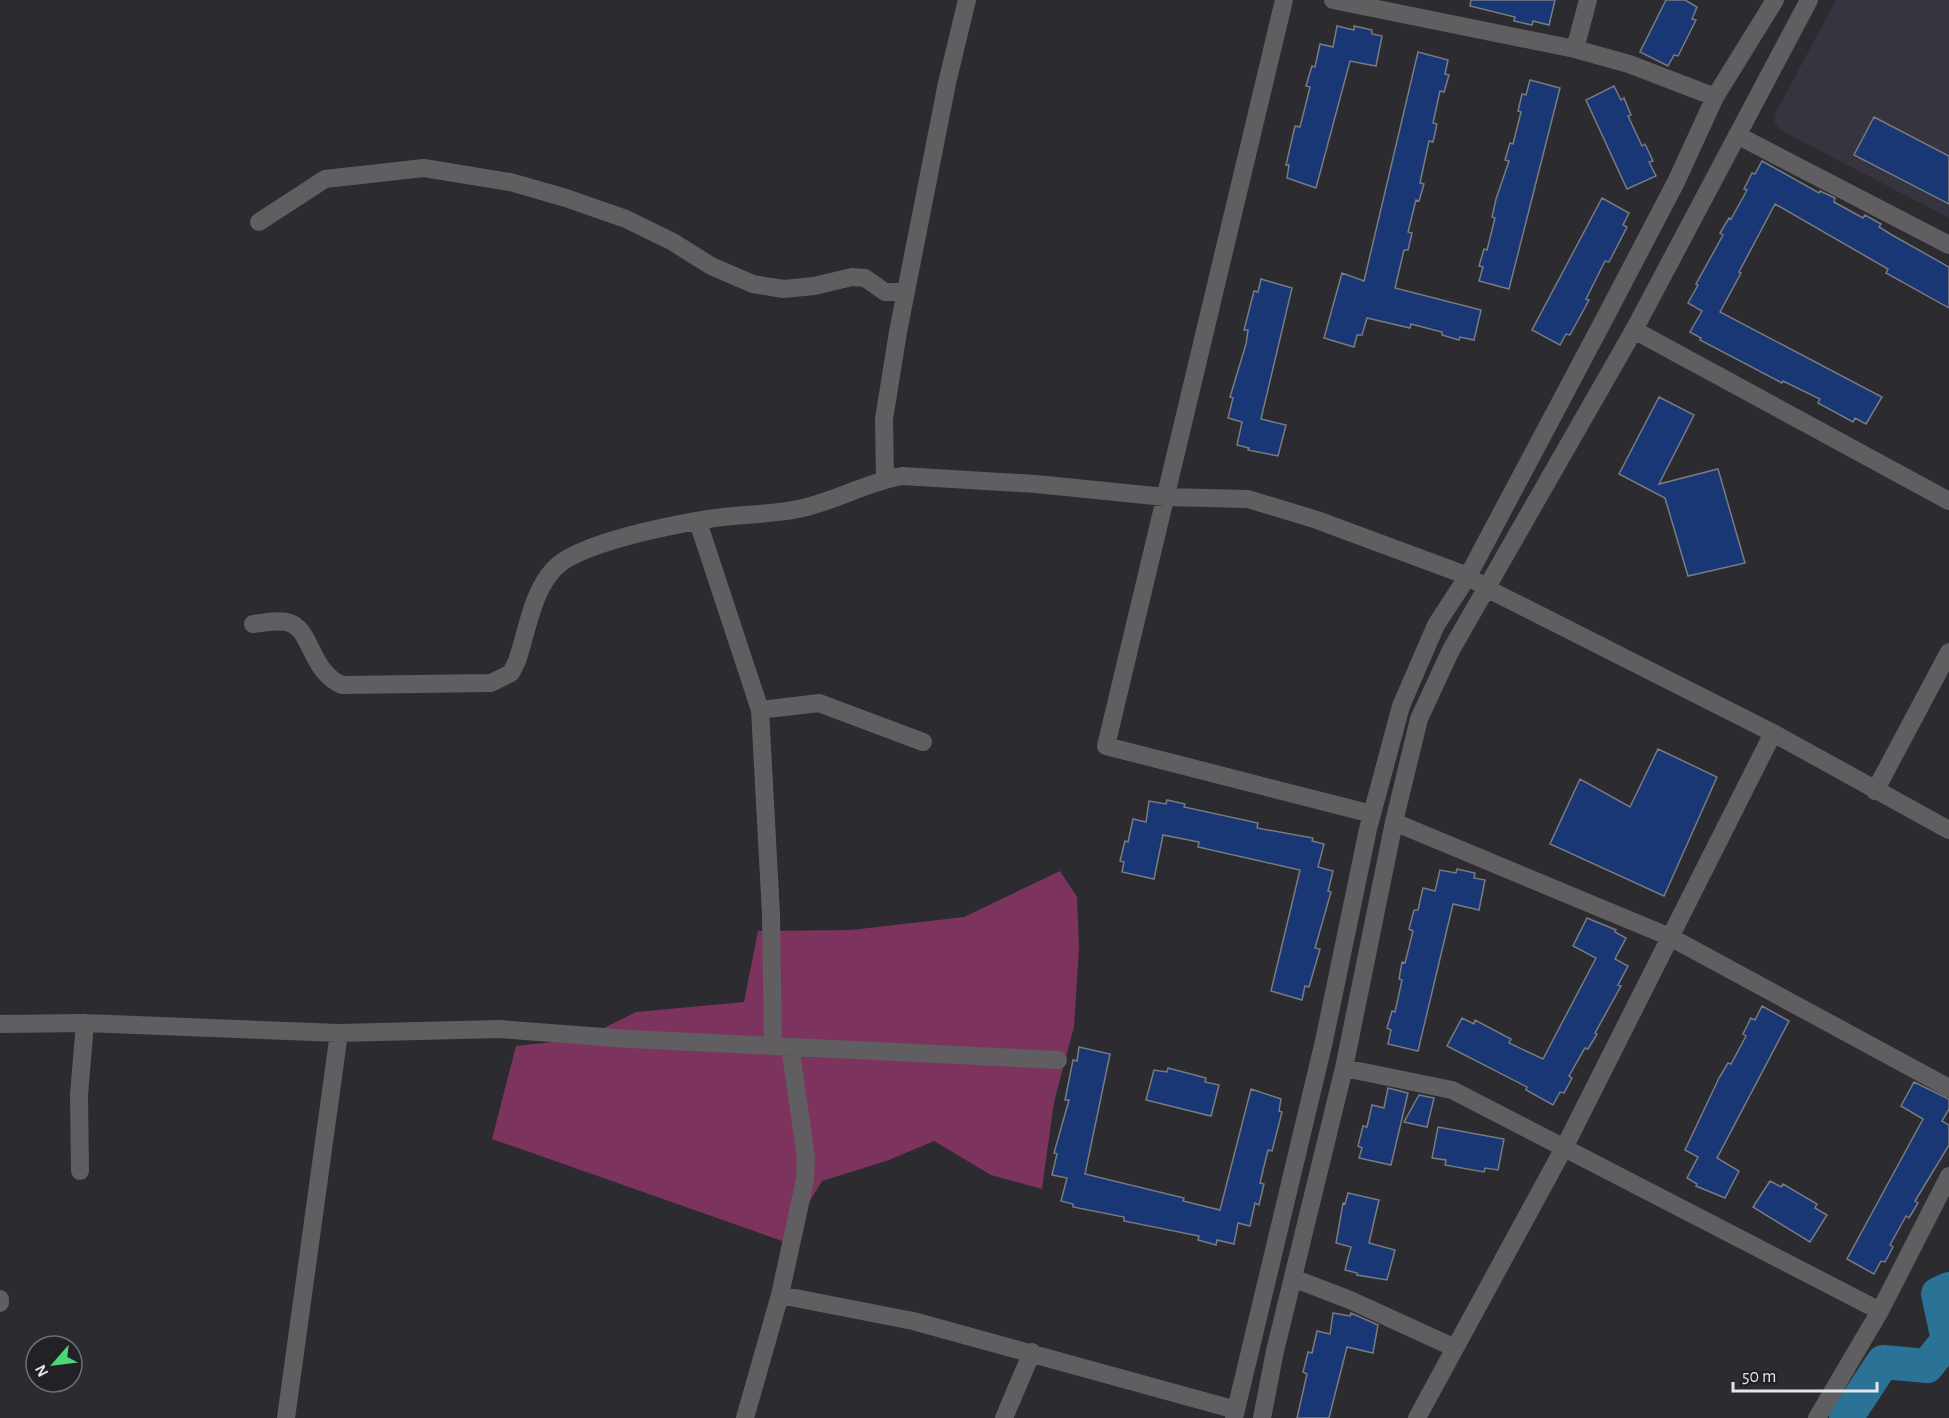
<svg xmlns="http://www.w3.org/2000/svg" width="1949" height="1418" font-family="'Alegreya Sans',sans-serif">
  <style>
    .built { fill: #36343e }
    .forest { fill: #7c345e }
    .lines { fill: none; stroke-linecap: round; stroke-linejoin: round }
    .river { stroke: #2b7297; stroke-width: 34 }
    .building { fill: #193775; stroke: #787b80; stroke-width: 1.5 }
    .minor { stroke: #605e60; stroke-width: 18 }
  </style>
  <rect width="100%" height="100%" fill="#2b2b30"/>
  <path class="built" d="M1836,0H1949V218L1780,130L1774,121L1776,112Z"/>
  <path class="forest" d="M1060,871L1077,897L1079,948L1074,1027L1054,1102L1042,1189L991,1175L934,1141L889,1160L822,1181L785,1242L492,1139L516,1046L582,1039L636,1012L744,1002L758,931L851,930L964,917Z"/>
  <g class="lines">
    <path class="river" d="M1846,1418L1883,1362L1927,1366L1948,1340L1938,1294L1949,1289"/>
  </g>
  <path class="building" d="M1471,0H1555L1549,25L1533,21L1532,25L1514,21L1515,17L1470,6Z
    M1666,0H1685L1697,7L1692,19L1696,20L1678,56L1674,55L1668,66L1640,52Z
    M1337,26L1354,30V26L1372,30V34L1382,36L1376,66L1350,61L1316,188L1287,178L1289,165H1286L1295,126L1300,127L1310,87L1306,86L1312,66L1315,67L1320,44L1333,47Z
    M1418,52L1448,60L1445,74L1449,75L1444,92L1440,91L1433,123L1437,124L1433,142L1429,141L1420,183L1424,184L1419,201L1416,200L1408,232L1412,233L1408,250H1404L1395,288L1481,310L1474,340L1460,337L1459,340L1442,335V332L1411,324L1410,328L1367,318L1362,335H1357L1354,347L1324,338L1342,273L1364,281Z
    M1530,80L1560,88L1509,289L1479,281L1483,267L1479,266L1484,249L1487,250L1495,218L1492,217L1496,199L1509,161L1505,160L1510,143L1513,144L1521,112L1518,111L1522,94L1526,95Z
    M1614,86L1621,100L1624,98L1631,115L1628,116L1642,146L1645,144L1653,161L1649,162L1656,176L1627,189L1586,100Z
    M1874,117L1949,156V204L1854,155Z
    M1762,161L1819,193L1820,191L1835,198L1834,202L1863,218L1865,215L1881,224L1879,227L1892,235L1949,267V308L1886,273L1888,269L1775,204L1739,272L1741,273L1720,312L1882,397L1866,424L1855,418L1853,422L1818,403L1820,399L1783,381L1782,383L1700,340L1701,338L1690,332L1702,311L1688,303L1698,285L1696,284L1723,235L1720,233L1729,218L1731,219L1747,190L1744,189L1752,173L1755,174Z
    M1602,198L1629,213L1623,225L1627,227L1609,262L1605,261L1586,299L1589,300L1570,335L1566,334L1560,345L1532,330Z
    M1261,279L1292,288L1261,419L1286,425L1278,456L1248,450L1249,448L1237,445L1242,422L1228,418L1233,398L1230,397L1246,344L1248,330H1244L1254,291L1258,292Z
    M1659,397L1694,415L1659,484L1718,469L1745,563L1688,576L1665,498L1619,474Z
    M1658,749L1717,777L1664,896L1550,844L1580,779L1630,807Z
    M1167,800L1185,804L1184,807L1258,823L1257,828L1313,838L1312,841L1324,844L1318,867L1333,871L1328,891L1331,892L1315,948L1320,949L1309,987L1305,986L1302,1000L1271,991L1300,870L1198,847L1199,842L1163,835L1154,879L1122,872L1124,862L1120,861L1125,841L1128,842L1133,819L1146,822L1149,801L1166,804Z
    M1457,869L1475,873L1474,878L1485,880L1479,910L1453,904L1418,1051L1388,1044L1391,1030L1387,1028L1392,1011L1395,1012L1402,980L1399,979L1402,962L1405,963L1413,931L1409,929L1414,910H1418L1423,888L1435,891L1440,870L1456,873Z
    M1587,918L1616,930L1615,932L1626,938L1615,959L1628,966L1618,985L1621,986L1595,1033L1597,1034L1588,1049L1585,1048L1569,1076L1572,1078L1564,1093L1560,1092L1553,1105L1526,1090L1527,1087L1447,1046L1462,1018L1474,1024L1475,1020L1511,1039L1509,1043L1543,1059L1596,958L1573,946Z
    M1762,1006L1789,1021L1717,1158L1739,1171L1725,1198L1696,1186L1697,1184L1687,1178L1698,1157L1685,1150L1719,1078L1728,1063L1731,1064L1746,1036L1743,1034L1751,1018L1755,1020Z
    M1079,1047L1110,1054L1085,1174L1184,1198L1183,1201L1220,1210L1251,1089L1281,1099L1279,1111L1282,1112L1272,1151L1268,1150L1260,1183L1264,1184L1259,1205L1255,1203L1250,1226L1238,1223L1234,1244L1217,1240L1216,1245L1198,1240L1199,1236L1124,1221V1217L1073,1207V1204L1061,1201L1067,1178L1052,1175L1057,1154L1054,1153L1069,1100H1065L1073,1060L1077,1061Z
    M1168,1068L1206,1078L1205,1082L1219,1085L1211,1116L1146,1100L1154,1070L1167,1072Z
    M1914,1082L1949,1099V1109L1942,1121L1949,1125V1145L1915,1201L1918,1203L1909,1218L1906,1216L1890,1245L1893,1247L1885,1262L1881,1261L1874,1274L1847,1259L1923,1119L1901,1106Z
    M1388,1088L1408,1093L1391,1165L1359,1158L1362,1148L1358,1146L1363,1126L1367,1127L1372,1105L1384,1108Z
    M1419,1095L1434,1098L1427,1127L1404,1122Z
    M1438,1127L1504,1139L1498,1170L1485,1168L1484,1172L1445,1165L1446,1160L1432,1158Z
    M1770,1181L1781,1187L1783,1184L1817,1204L1815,1208L1827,1215L1810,1242L1753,1207Z
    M1348,1193L1379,1200L1369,1243L1395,1250L1387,1280L1357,1275V1273L1345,1270L1351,1247L1336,1243L1343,1203L1345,1204Z
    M1333,1313L1350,1316L1351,1313L1378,1325L1373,1353L1347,1347L1329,1418H1297L1307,1374L1303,1372L1308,1352L1312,1353L1317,1331L1330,1334Z"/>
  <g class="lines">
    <path class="minor" d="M1284,0L1106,746L1372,814
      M1333,0L1575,49L1629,64L1715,97
      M1575,49L1588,0
      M1737,135L1949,245
      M259,222L325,179L424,168L510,182L566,198L626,219L673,242L711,266L753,284L783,289L814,286L852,277L865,278L885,292H906
      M1634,330L1949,501
      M885,479L884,419L898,332L947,83L967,0
      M698,522L760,710L771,914L773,1046
      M253,624C264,623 279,619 290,623C312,631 310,671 342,685L491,683L511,673L517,661C527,632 532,592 554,569C577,543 672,525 708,519C739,514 772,515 803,508C837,500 868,482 902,476L1036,484L1165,497L1248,499L1317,520L1468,576L1486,588L1773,733L1949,830
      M760,710L819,703L923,742
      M1875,791L1949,652
      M1394,822L1670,937L1949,1088
      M0,1024L85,1023L339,1033L499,1029L630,1039L1058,1060
      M1344,1068L1452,1090L1880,1311
      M80,1171L79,1095L85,1023
      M1293,1278L1350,1300L1455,1348
      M780,1295L913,1321L1236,1410
      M0,1299V1303
      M286,1418L339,1033
      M745,1418L780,1295L805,1180L806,1157L790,1047
      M1004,1418L1032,1352
      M1234,1418L1324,1041L1368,829L1401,706L1436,625L1468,576L1607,314L1676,182L1715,97L1775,0
      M1262,1418L1275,1351L1344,1068L1394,822L1419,719L1451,650L1634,330L1809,0
      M1417,1418L1565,1146L1773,733
      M1817,1418L1880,1311L1949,1176"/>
  </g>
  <g transform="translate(54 1364) rotate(242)"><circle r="28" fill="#212126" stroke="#707074" stroke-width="1.5"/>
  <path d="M0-4.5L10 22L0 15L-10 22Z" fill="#49d778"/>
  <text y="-9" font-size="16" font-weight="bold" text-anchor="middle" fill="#e6e6e9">N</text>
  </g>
  <path d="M1733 1382v9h144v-9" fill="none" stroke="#e6e6e9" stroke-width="3"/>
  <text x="1742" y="1382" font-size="18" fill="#e6e6e9" stroke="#212126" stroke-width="4.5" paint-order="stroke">50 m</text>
</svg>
